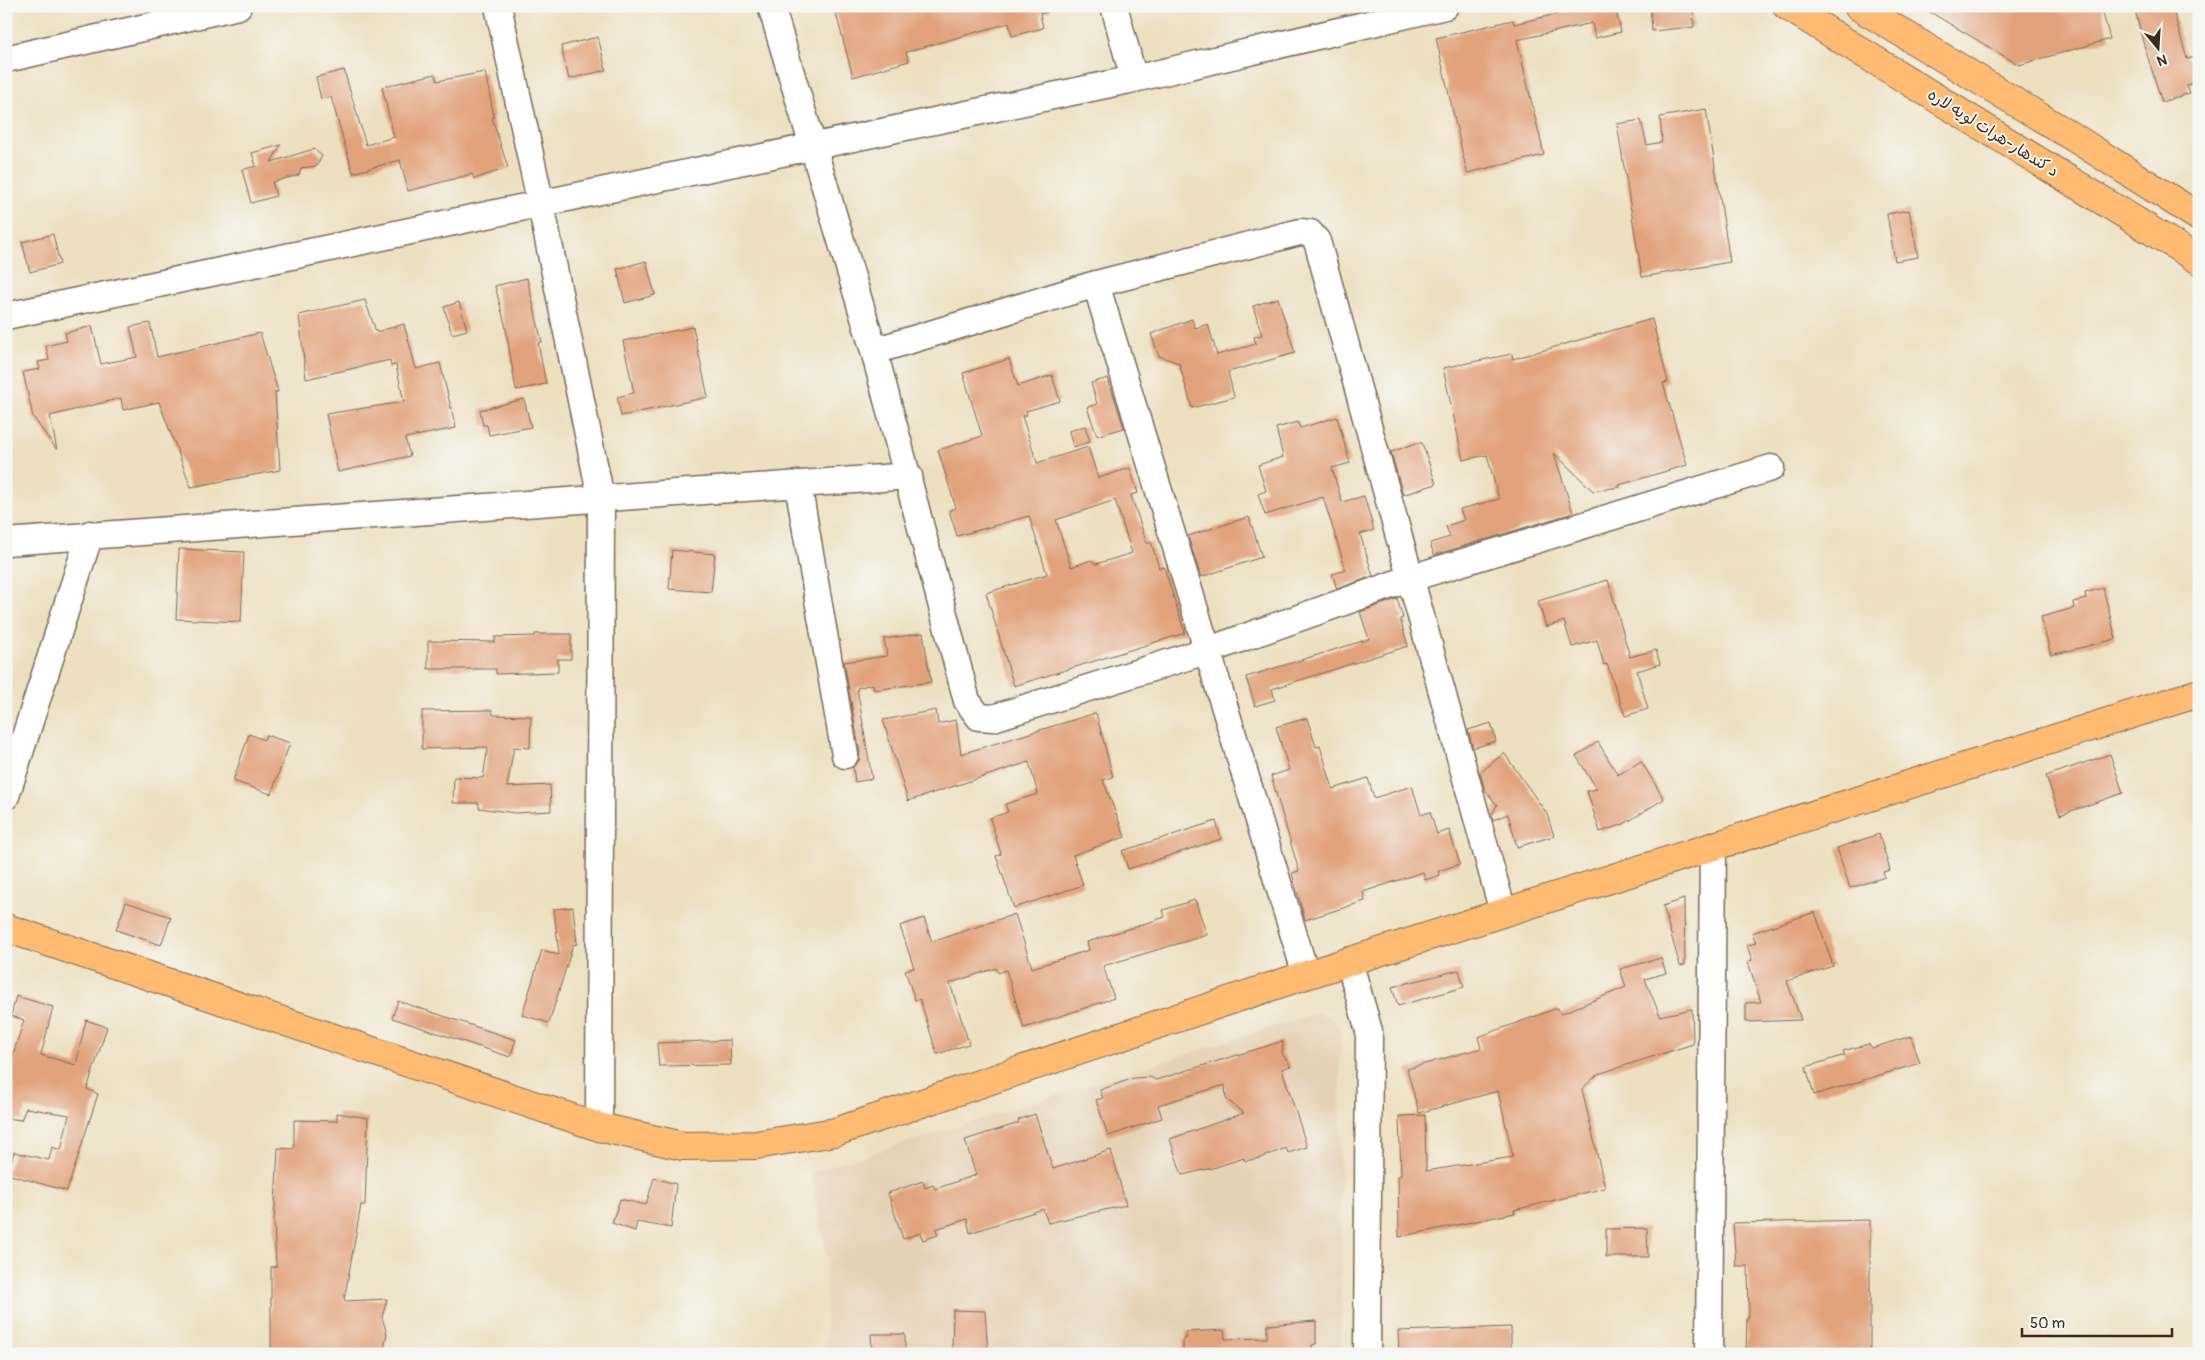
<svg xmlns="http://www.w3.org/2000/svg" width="2205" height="1360" font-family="Pangolin,'Playpen Sans Arabic',sans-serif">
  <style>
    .built { fill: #e5d1b4 }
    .building { fill: #e2a37c; fill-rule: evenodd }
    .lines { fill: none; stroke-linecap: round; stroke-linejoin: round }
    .minor-casing { stroke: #796a57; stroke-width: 29 }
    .major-casing { stroke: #796a57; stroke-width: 30 }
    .highway-casing { stroke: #796a57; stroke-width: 30 }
    .minor { stroke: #fff; stroke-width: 26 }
    .major { stroke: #ffbb71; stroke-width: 28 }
    .highway { stroke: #ffbb71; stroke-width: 28 }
    .labels { text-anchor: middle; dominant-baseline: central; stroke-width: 4; stroke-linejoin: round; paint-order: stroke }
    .street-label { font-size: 16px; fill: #3b2a1e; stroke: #f6f6f2 }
  </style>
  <rect width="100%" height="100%" fill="#f6f6f2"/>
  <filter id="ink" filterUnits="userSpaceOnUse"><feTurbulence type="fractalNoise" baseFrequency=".02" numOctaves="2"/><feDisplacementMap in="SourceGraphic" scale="10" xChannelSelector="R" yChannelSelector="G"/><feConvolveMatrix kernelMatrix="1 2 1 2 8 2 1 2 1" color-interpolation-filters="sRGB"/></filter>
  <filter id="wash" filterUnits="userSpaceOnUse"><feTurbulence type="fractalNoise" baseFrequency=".0096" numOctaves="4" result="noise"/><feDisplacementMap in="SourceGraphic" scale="20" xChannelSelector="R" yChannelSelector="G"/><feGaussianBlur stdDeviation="1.12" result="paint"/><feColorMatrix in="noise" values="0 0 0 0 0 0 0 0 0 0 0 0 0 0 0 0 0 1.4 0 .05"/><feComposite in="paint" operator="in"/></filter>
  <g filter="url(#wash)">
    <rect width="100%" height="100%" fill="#ede0c0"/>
    <path class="built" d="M1317,1013L1332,1019L1338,1025L1340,1031L1341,1354H826L827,1258L810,1173Z"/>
    <g id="blocks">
      <path class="building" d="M834,6H1049L1050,11L1040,14L1043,28L1012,36L1009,23L906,52L909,61L853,77Z
        M1590,6H1615L1621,32L1595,38L1592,23L1517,40L1544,155L1467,173L1436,38L1513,20L1514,24Z
        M1650,6H1693L1694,27L1652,31Z
        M1920,6H2101L2110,39L2019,65Z
        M2134,6H2172L2187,59L2199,56V82L2187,85L2190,93L2162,102L2143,42Z
        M598,37L606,70L569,79L561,46Z
        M344,70L366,145L394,137L382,87L435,74L437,81L485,72L494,117L492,118L508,168L474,179L472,174L408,191L400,160L353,173L331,97L321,99L316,77Z
        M1706,109L1730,262L1642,277L1617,124L1641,120L1647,145L1662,142L1660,117Z
        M281,145L271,162L314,149L322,156L317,166L301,168L299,175L272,182L276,196L251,203L242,170L256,166L252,153Z
        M1909,210L1918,257L1895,261L1887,214Z
        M53,234L60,264L30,272L22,242Z
        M646,261L655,295L625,303L617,269Z
        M527,278L542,342L538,343L546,384L516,390L505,324L495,286Z
        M1278,298L1295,353L1228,372L1234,397L1192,408L1179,363L1159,356L1151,334L1192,319L1195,328L1208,324L1217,355L1256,344L1254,337L1262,335L1253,306Z
        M365,300L376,332L404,324L416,369L440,363L456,428L405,438L410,456L338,472L326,414L404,402L396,365L391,366L390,360L306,379L299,315Z
        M459,302L467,330L452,334L444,307Z
        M1652,319L1668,382L1663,383L1687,465L1619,485L1620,487L1593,491L1554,453L1573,513L1434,555L1430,543L1450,537L1446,526L1464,520L1460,509L1499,499L1487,455L1463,460L1443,368L1512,354L1513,359Z
        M150,323L157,357L260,333L278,392H275L280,470L191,487L159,402L123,410L121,398L50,416L57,450L33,417L23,372L40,369L38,362L49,360L46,346L67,341L65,333L92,326L101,364L137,357L130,327Z
        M693,327L708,397L621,416L617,397L634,393L623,341Z
        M1009,359L1018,386L1052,375L1060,401L1026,411L1027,415L1022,416L1037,463L1088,447L1098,478L1130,468L1138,493L1131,495L1147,544L1151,542L1159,568L1164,567L1185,633L1014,686L986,593L1047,574L1029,516L957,536L949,510L956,508L938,450L982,436L963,373ZM1115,500L1132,553L1096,564L1091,560L1071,567L1056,520Z
        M1108,378L1124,428L1097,436L1087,407L1097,404L1091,383Z
        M524,399L531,427L489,435L487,425H483L480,410Z
        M1337,417L1350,463L1332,468L1342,502L1364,496L1374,530L1360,534L1373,576L1337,589L1332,574L1346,570L1323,497L1265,515L1258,494L1266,491L1258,465L1283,457L1276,428L1298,422L1300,428Z
        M1085,426L1090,442L1073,447L1069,431Z
        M1416,443H1422L1436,484L1403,495L1391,452Z
        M1249,517L1262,557L1201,577L1188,536Z
        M179,549L244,552L241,622L176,619Z
        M672,550L715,554L711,592L669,589Z
        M1608,580L1630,657L1656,650L1660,664L1637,671L1648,709L1625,716L1607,664L1604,665L1597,640L1572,647L1564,621L1546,627L1538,601Z
        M2103,588L2116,639L2051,655L2041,617L2074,608L2073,602L2086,599L2085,593Z
        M1397,599L1403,618L1400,619L1408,646L1272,689L1275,700L1255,706L1246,677L1369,639L1360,612Z
        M923,633L931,682L874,690L873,684L857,688L872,779L855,782L853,767L859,761L860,752L844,662L887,656L884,639Z
        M535,634H571V659H558V672L496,674V669H428V641L495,642V637L535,636Z
        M492,710L493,715L531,716L530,748L514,747L507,787L550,785L551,811L515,813L479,808V803H453L454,777L483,778L488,747L422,749V711Z
        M936,710L938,724L956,720L961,754L1096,713L1113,777L1103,780L1125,837L1073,855L1083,885L1014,908L996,856L1001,854L990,818L1008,812L1005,804L1038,794L1029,762L908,801L883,720Z
        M1307,718L1316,747L1320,746L1333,789L1368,778L1374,798L1412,786L1421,815L1430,812L1437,834L1449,830L1460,864L1438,871L1440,875L1425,880L1423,872L1363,892L1365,901L1305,920L1292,873L1299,871L1271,776L1289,770L1276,727Z
        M1491,723L1496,741L1473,748L1468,730Z
        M249,734L264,740L266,735L290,743L271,794L233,781Z
        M1598,742L1618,775L1641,761L1664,799L1624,824L1600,832L1587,791L1597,789L1576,756Z
        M1504,753L1547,814L1554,836L1517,847L1508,814L1493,820L1492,815L1497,805L1485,790L1480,773Z
        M2110,754L2123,793L2060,815L2046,776Z
        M1216,821L1221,839L1128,869L1122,851Z
        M1879,834L1890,870L1883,872L1885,877L1850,888L1837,848Z
        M1684,899L1685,965L1680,966L1663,906Z
        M1195,900L1207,935L1103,966L1114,998L1046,1021L1024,1028L1006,970L998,973L996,968L950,983L969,1044L937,1054L920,999L915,1000L905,970L914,968L900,926L924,918L932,942L1015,914L1032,968L1089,950L1087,942L1165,917L1163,910Z
        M126,902L171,917L161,945L116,930Z
        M573,907L577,944L573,945L549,1023L522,1015L542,950L559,955L554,909Z
        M1815,912L1833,966L1787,981L1801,1020L1746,1022V1003L1761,1002L1748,962L1752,960L1747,945L1756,943L1752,933Z
        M1661,958L1666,973L1645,979L1660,1016L1692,1009L1693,1044L1598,1074L1582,1089L1605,1188L1514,1210L1515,1213L1399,1237L1398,1176L1401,1175L1399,1116L1425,1115L1426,1171L1513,1157L1498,1091L1419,1113L1407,1069L1481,1048L1478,1037L1558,1008L1560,1014L1626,987L1620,969Z
        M1459,970L1464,987L1398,1006L1392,987Z
        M16,996L53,1007L41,1055L76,1065L86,1020L107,1027L87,1089L98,1094L67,1191L7,1174L14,1152L49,1160L52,1147L61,1150L69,1115L26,1108L21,1120L6,1118V1076L24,1020L11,1016Z
        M398,1001L516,1040L510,1057L392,1018Z
        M1911,1036L1920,1063L1814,1095L1806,1067L1845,1055L1843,1051L1869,1044L1872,1048Z
        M730,1040L731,1065L659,1066L657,1043Z
        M1283,1041L1282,1054L1291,1066L1282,1069L1307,1147L1288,1153L1286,1148L1260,1158L1245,1161L1244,1158L1216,1167L1182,1175L1170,1139L1244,1113L1226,1099L1225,1085L1158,1105L1162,1118L1108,1136L1096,1100L1103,1098L1100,1090L1134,1078L1150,1077L1156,1080Z
        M337,1113L368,1118L365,1205H361L344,1301L387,1299L382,1317L387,1334L383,1354H271V1267H276L274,1223L278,1148L294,1149V1120L337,1121Z
        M1035,1114L1053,1169L1111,1150L1126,1205L1048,1223L1043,1209L970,1233L967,1219L936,1229L938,1235L923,1240L920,1233L903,1239L888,1193L923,1181L925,1188L933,1185L935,1189L976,1175L965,1140L1019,1123L1018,1120Z
        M654,1178L676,1184L671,1228L637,1222L635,1231L612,1223L620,1199L646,1205Z
        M1870,1220V1354H1746L1747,1317H1749L1748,1266H1736L1733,1223Z
        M1647,1228L1648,1257H1606V1229Z
        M953,1310L985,1311L988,1354H952Z
        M1316,1321V1344L1312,1345V1354H1183V1339H1186V1332L1224,1330L1225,1339L1267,1338V1325Z
        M1511,1327V1354H1399L1398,1331Z
        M871,1334H905V1354H872Z"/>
    </g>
  </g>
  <g filter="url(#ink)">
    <use href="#blocks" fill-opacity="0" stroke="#796a57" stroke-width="1"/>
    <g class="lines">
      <g class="minor-casing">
        <path id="minor" d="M498,6L541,205L601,498L599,1127
          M771,6L874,351L967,701L979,717L993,718L1209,650L1411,578L1771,468
          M1114,6L1134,79
          M6,59L238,6
          M1096,284L1306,975
          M6,316L1134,79L1445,6
          M874,351L1096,284L1300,232L1310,233L1317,241L1503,912
          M798,484L845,755
          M6,542L909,476
          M6,796L90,534
          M1349,961L1369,1031L1367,1354
          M1709,1354L1713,845"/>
      </g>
      <g class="major-casing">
        <path id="major" d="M6,928L599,1127L683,1146L756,1145L835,1132L1306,975L2199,693"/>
      </g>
      <g class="highway-casing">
        <path id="highway" d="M1787,6L2199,260
          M1858,6L2081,142L2199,217"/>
      </g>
      <use href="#minor" class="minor"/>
      <use href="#major" class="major"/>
      <use href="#highway" class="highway"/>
    </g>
  </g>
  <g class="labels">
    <g class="street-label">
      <text transform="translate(1993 133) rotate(32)">د کندهار-هرات لويه لاره</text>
    </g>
  </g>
  <rect width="2205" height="1360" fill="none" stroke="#f6f6f2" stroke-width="25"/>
  <g transform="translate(2158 48) rotate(162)" stroke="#f6f6f2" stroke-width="4" paint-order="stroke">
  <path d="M0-4L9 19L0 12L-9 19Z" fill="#3b2a1e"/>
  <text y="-8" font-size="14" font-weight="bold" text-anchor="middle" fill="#3b2a1e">N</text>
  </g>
  <path d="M2022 1328v8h150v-8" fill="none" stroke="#3b2a1e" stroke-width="2.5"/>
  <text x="2030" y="1328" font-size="15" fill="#3b2a1e" stroke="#f6f6f2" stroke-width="4" paint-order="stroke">50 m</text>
</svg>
